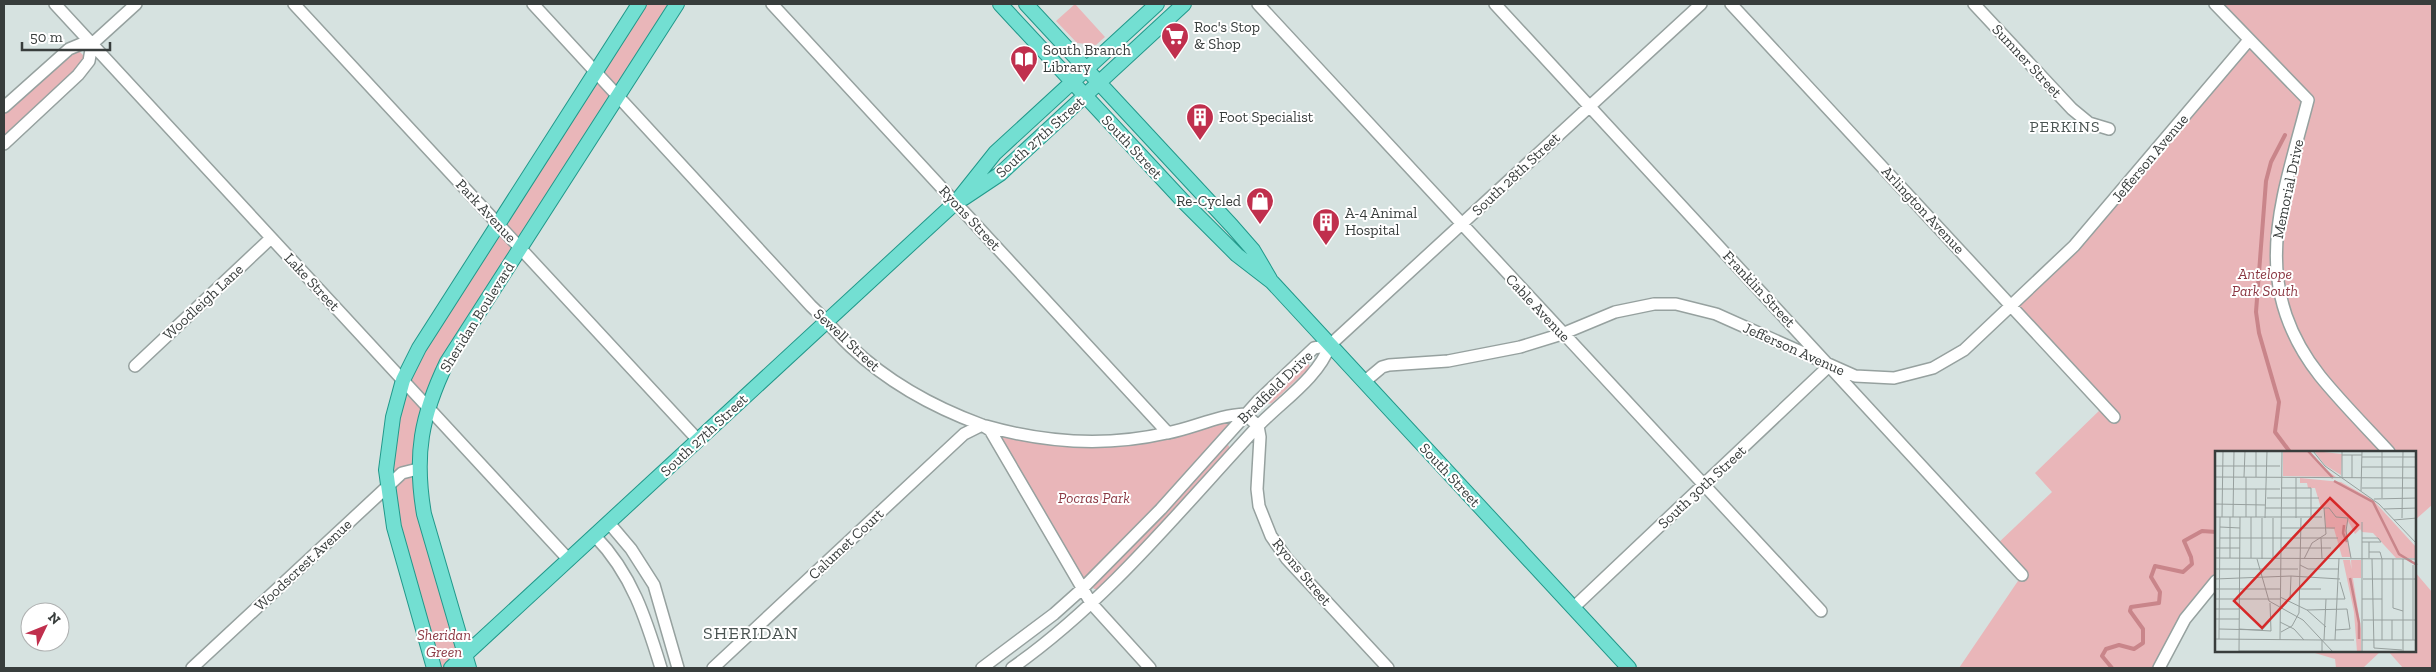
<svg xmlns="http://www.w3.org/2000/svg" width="2436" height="672" font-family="'Zilla Slab',serif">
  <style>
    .green { fill: #e9b6b9 }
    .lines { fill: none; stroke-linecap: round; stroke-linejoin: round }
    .stream { stroke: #c9858a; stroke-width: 4 }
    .minor-casing { stroke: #96a19f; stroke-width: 14 }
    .major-casing { stroke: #21988a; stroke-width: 16 }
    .minor { stroke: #fff; stroke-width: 11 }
    .major { stroke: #73dfd2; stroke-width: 14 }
    .labels { text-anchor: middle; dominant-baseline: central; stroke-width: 4; stroke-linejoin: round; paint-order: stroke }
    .poi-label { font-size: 15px; fill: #383d3c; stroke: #fff; text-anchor: start }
    .street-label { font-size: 15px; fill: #383d3c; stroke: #fff }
    .park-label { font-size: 15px; font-style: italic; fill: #8b3843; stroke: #fff }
    .neighbourhood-label { font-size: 16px; letter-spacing: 1px; fill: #4a5452; stroke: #fff }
    .quarter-label { font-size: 18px; letter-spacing: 1px; fill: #4a5452; stroke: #fff }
    .inset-river { fill: none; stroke: #c9858a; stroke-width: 2.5 }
    .inset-road { fill: none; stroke: #97a09e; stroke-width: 1 }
    .view { fill: #d62828; fill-opacity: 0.15; stroke: #d62828; stroke-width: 2.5 }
    .inset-edge { fill: none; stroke: #383d3c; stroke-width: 2.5 }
  </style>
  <rect width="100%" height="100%" fill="#d6e2e0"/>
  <path class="green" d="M639,4H677L447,362L418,469L469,668H434L387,487L403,380Z
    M1075,4L1105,37L1096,45L1077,43L1056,21Z
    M2215,4H2432V505L2415,520V452H2216V581L2159,668H1959L2022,575L1996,545L2052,492L2035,473L2104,406L2012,305L2074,246L2249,40Z
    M79,51L84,56L81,64L4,136V114L71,53Z
    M1307,362L1310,366L1308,369L1272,403L1267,404L1265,399Z
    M1245,414L1082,589L990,430L1107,442Z
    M1225,443L1229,446V449L1138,550L1097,589H1094L1092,586L1095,582L1133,546Z
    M2415,572L2432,592V668H2403L2388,651H2415Z
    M2308,651H2381L2363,668H2336L2335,659Z"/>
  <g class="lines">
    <path class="stream" d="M2285,135L2271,162L2266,181L2256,312L2259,333L2279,402L2275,432L2290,452
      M2112,668L2102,656L2106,649L2119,645L2134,649L2143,643V629L2130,611L2131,607L2159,603L2160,592L2151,577L2155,566L2183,572L2192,564L2191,557L2184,541L2202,531L2216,532"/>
    <g class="minor-casing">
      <path id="minor" d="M55,4L569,560
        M294,4L698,440
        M533,4L811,306C825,319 837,334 851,347C889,383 933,407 982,425L990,430L1091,603L1150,668
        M772,4L1168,433
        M1258,4L1821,611
        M1495,4L2022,575
        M1731,4L2114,417
        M1974,4L2072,109L2089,123L2109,129
        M2215,4L2308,100C2282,201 2247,283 2320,376C2341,402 2366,427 2389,452
        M4,107L69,49L81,44H92
        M4,144L78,75L89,61L92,44L136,4
        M135,366L271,238
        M1364,382L1382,367L1389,365L1448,361L1520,347L1562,334L1615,312L1654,304H1676L1716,314L1855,376L1894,378L1933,368L1964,350L2074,246L2249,40
        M986,426C1046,443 1106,447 1167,433C1194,428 1218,415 1245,414L1258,426L1260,437L1257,489L1259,506L1271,536L1287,559L1388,668
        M609,523L631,549L654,585L678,668
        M595,536C632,574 646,619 661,668
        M1573,608L1830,365
        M192,668L402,473L418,469
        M713,668L964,434L982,425
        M982,668L1054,614L1082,589L1161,509L1259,400L1314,348L1330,345
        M1012,668C1107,601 1179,511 1258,426C1282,401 1318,378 1330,345L1701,4
        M2159,668L2185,619L2216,581"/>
    </g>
    <g class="major-casing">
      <path id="major" d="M1000,4L1183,201L1237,255L1272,282L1629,668
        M1026,4L1232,226L1253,250L1270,279
        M964,198L1000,174L1184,4
        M434,668L394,527L386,470L393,417L403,380L419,348L639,4
        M451,668L956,202L995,153L1157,4
        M469,668L424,514C414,455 421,416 447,362L677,4"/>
    </g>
    <use href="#minor" class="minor"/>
    <use href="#major" class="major"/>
  </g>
  <defs>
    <g id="supermarket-pin" transform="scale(1.4375)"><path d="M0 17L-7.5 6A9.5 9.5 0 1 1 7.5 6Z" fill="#c02f4d" stroke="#fff"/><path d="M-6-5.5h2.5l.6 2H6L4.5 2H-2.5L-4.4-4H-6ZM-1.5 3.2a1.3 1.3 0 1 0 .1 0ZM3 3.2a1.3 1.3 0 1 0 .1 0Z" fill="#fff"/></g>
    <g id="library-pin" transform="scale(1.4375)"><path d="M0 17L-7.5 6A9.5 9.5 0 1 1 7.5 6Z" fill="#c02f4d" stroke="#fff"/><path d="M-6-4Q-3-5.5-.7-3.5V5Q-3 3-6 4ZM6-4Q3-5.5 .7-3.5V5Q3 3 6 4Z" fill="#fff"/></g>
    <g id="building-pin" transform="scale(1.4375)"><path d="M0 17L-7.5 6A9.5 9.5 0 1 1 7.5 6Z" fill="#c02f4d" stroke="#fff"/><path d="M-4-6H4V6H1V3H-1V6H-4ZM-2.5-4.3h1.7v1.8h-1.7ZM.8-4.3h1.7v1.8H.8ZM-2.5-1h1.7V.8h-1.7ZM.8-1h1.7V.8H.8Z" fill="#fff"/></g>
    <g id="shop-pin" transform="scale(1.4375)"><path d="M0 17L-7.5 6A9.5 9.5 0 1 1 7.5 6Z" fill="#c02f4d" stroke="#fff"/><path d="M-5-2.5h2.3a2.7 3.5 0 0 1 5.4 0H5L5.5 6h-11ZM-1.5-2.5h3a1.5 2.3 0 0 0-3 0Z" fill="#fff"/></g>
  </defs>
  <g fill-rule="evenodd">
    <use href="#supermarket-pin" x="1175" y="36"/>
    <use href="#library-pin" x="1024" y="59"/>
    <use href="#building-pin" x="1200" y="117"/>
    <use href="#shop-pin" x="1260" y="201"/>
    <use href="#building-pin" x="1326" y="222"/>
  </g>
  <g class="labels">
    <g class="poi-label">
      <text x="1194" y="27">Roc's Stop<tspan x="1194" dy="17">&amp; Shop</tspan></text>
      <text x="1043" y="50">South Branch<tspan x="1043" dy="17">Library</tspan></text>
      <text x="1219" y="117">Foot Specialist</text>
      <text x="1241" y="201" text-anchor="end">Re-Cycled</text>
      <text x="1345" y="213">A-4 Animal<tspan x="1345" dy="17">Hospital</tspan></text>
    </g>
    <g class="street-label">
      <text transform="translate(2027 61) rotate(47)">Sumner Street</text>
      <text transform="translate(1040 137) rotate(-42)">South 27th Street</text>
      <text transform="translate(1132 147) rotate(47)">South Street</text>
      <text transform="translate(2150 158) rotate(-50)">Jefferson Avenue</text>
      <text transform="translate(1516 174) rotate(-43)">South 28th Street</text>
      <text transform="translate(2288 189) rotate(-78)">Memorial Drive</text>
      <text transform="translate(1923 210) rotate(47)">Arlington Avenue</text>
      <text transform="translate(486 211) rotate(47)">Park Avenue</text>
      <text transform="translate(970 218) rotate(47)">Ryons Street</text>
      <text transform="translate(312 282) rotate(47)">Lake Street</text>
      <text transform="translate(1759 289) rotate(47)">Franklin Street</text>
      <text transform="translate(203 302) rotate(-43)">Woodleigh Lane</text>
      <text transform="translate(1538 308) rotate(47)">Cable Avenue</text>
      <text transform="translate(477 317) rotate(-58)">Sheridan Boulevard</text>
      <text transform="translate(847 340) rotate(43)">Sewell Street</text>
      <text transform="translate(1794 349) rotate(24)">Jefferson Avenue</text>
      <text transform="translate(1275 387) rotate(-44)">Bradfield Drive</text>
      <text transform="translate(704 435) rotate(-43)">South 27th Street</text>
      <text transform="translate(1450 475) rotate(47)">South Street</text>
      <text transform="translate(1702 487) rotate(-43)">South 30th Street</text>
      <text transform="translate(846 544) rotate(-43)">Calumet Court</text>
      <text transform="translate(303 565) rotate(-43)">Woodscrest Avenue</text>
      <text transform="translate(1302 572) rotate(50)">Ryons Street</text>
    </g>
    <g class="park-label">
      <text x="2265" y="274">Antelope<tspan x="2265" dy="17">Park South</tspan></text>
      <text x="1094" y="498">Pocras Park</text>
      <text x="444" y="635">Sheridan<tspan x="444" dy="17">Green</tspan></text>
    </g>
    <g class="neighbourhood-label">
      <text x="2065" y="126">PERKINS</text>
    </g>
    <g class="quarter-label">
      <text x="751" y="633">SHERIDAN</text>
    </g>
  </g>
  <g transform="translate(2215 451)">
    <rect width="201" height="201" fill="#d6e2e0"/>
    <path d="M68,0H95L107,16L121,26L68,25ZM99,0L127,3L126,24L110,14ZM85,27L126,31L158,49L201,96V107H181L158,82L147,81L145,78L140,83L133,70L131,76L136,106H127L119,78L111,77L109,57H106L100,37H93L92,32H85ZM128,109H135L146,178V201H142L139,161ZM136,109H146V127H137Z" fill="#e9b6b9"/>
    <path class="inset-river" d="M93,0L118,27M119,30L158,51L184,103L202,114M129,74L128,82L132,91M135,127L144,172V188"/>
    <path class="inset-road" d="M98,0L110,15L164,53L202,93M127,0V27M127,4H147M137,4V27M147,6H202M0,15H65M147,16H202M0,26L202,27M29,26L30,0M41,26V0M66,37H96V67M147,37H202M0,38H65M146,40L147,0M52,47H104M167,47V0M159,48L202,47M0,53L50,54M50,57H114L121,66L133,67L131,80L136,107M169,58L202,57M0,66H107M7,66L8,0M18,66L19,0M31,66V26M41,66V38M50,67L52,0M81,67V27M187,67L188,0M179,69L202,67M5,76L25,77M66,77H120M5,87H123M106,87L107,108M147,87H163L166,91M147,91H166M0,97H25M66,97H116M154,101H165L167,108M0,107L202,108M15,107V66M36,107V66M58,107V67M147,107V71M147,107V201M154,107V91M42,108L54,150L88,169L118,201M47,108V67M89,108L97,92L111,83L109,57M157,108L159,197M167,108V189M178,108V157L188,160M85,114L93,118H124M198,114V189M0,118H83M0,128L76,125L125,128M148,128H202M0,138H65M85,138H106M65,146L92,159L111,176M0,148H65M84,148H130L125,131M147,148H167M75,149L76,125M0,158H24M92,159L132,158L135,178L120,179M0,168H24M148,169H202M65,171L79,178L89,189M4,178L47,179L55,170M24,178L56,180L55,152M66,181L77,175L84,162L86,67M0,188L107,189M4,188L5,66M65,189L67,0M109,189L111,148M120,189L124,107M147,189H202M177,189V169M159,197L187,199M24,200H65M24,201L25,66M107,201V189H139M188,201V108"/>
    <path class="view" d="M115,47L143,74L47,177L19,150Z"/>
    <rect width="201" height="201" class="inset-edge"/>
  </g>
  <rect width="2436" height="672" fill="none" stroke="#383d3c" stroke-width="10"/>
  <g transform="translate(45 627) rotate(47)"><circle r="24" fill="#ffffff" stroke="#afb1b1"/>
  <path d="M0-4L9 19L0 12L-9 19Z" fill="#c02f4d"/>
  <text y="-8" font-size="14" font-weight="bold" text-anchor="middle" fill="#383d3c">N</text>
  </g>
  <path d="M22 42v8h88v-8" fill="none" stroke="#383d3c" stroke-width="2.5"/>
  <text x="30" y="42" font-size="15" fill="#383d3c" stroke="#ffffff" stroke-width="4" paint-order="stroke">50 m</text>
</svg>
